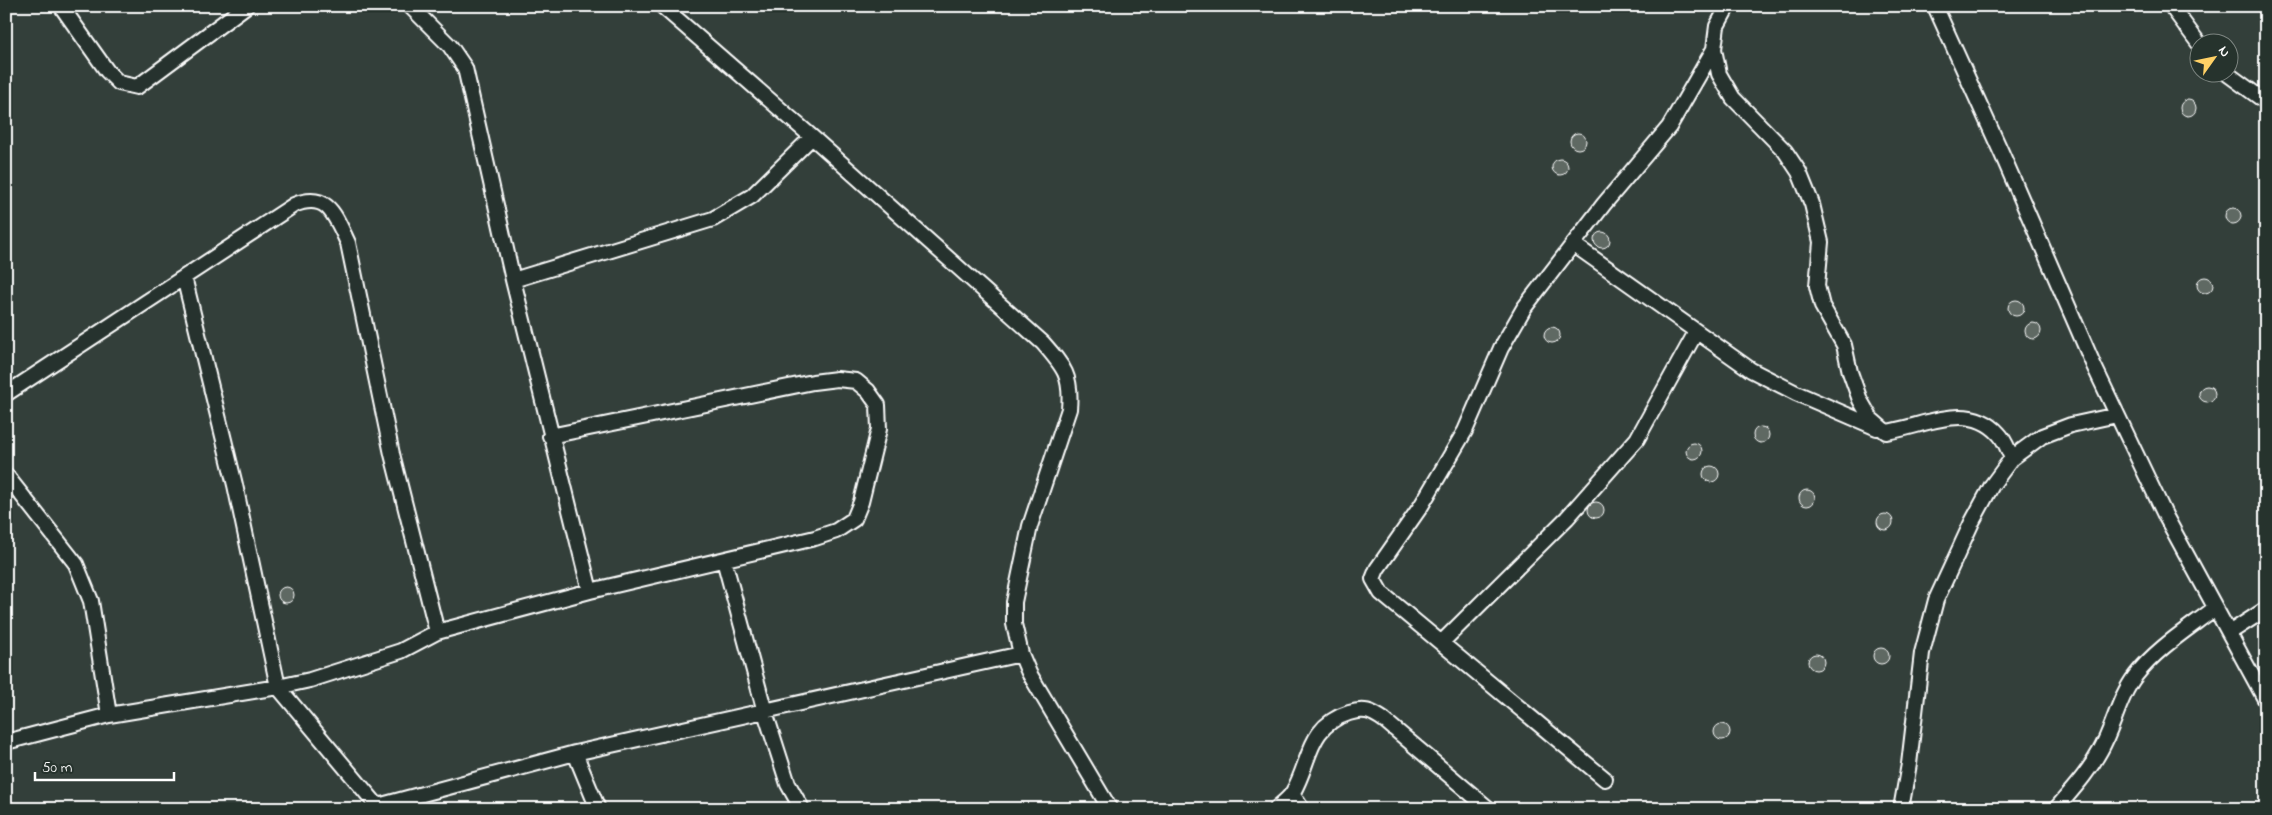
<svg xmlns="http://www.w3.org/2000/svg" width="2272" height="815" font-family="'Indie Flower',sans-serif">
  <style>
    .building { fill: #5f6964; stroke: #fff }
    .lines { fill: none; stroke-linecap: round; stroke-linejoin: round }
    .street-casing { stroke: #fff; stroke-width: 18 }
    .street { stroke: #26332d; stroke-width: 14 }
  </style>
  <rect width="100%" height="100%" fill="#333f3a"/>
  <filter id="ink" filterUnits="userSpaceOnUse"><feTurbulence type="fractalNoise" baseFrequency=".02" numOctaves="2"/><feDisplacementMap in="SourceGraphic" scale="10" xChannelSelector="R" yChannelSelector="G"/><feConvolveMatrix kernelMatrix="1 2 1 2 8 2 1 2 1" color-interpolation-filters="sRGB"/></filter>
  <g filter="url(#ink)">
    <path class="building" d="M2180 108a8 8 0 1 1 16 0a8 8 0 1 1-16 0Z
      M1570 141a8 8 0 1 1 16 0a8 8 0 1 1-16 0Z
      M1552 167a8 8 0 1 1 16 0a8 8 0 1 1-16 0Z
      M2225 216a8 8 0 1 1 16 0a8 8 0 1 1-16 0Z
      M1594 240a8 8 0 1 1 16 0a8 8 0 1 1-16 0Z
      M2197 285a8 8 0 1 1 16 0a8 8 0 1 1-16 0Z
      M2008 308a8 8 0 1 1 16 0a8 8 0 1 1-16 0Z
      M2025 331a8 8 0 1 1 16 0a8 8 0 1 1-16 0Z
      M1544 335a8 8 0 1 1 16 0a8 8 0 1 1-16 0Z
      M2199 394a8 8 0 1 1 16 0a8 8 0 1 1-16 0Z
      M1753 435a8 8 0 1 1 16 0a8 8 0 1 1-16 0Z
      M1686 451a8 8 0 1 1 16 0a8 8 0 1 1-16 0Z
      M1703 474a8 8 0 1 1 16 0a8 8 0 1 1-16 0Z
      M1799 498a8 8 0 1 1 16 0a8 8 0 1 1-16 0Z
      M1588 510a8 8 0 1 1 16 0a8 8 0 1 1-16 0Z
      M1877 522a8 8 0 1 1 16 0a8 8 0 1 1-16 0Z
      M278 595a8 8 0 1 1 16 0a8 8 0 1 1-16 0Z
      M1873 656a8 8 0 1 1 16 0a8 8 0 1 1-16 0Z
      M1808 662a8 8 0 1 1 16 0a8 8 0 1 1-16 0Z
      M1714 732a8 8 0 1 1 16 0a8 8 0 1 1-16 0Z"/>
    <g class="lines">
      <g class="street-casing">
        <path id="street" d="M61,6L107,71L119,83L137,87L246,6
          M410,6L450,46L465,68L513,280L590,591
          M662,6L812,137L1043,343C1064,367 1072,376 1069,409L1030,526L1014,602V624L1021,654L1029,673L1110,809
          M1728,6L1717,26L1714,49L1719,74L1733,98L1785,151L1799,172L1812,204L1821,242L1817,286L1822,306L1844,345L1850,372L1860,400L1871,419L1886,432C1923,427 1968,400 1999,434C2005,440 2008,450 2012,458
          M1935,6L2002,154L2094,366L2166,517L2266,701
          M2171,6L2200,45
          M2225,72L2266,102
          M1573,244L1751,370L1796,393L1877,428
          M184,277L235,485L278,687L380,809
          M513,280L713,219L752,196L812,137
          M6,394L294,205C328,191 335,216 348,243L392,454L437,632
          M6,475L76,564L91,601L109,715
          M724,560L765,712L788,784L802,809
          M2229,633L2266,609
          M1441,643L1567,518L1637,439L1696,332
          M6,742L109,715L278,687L310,680L401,651L437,632L590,591L815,538L836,531L854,519L861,502L879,429L878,405L868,391L856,381L837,379L813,382L550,436
          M575,753L598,809
          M1605,779L1381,593L1373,579L1377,569L1421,506L1465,431L1501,348L1524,308L1604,204L1669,127L1714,49
          M1292,794L1302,809
          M378,806L575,753L1021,654
          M1276,809C1281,804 1289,799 1293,792C1311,761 1307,726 1349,713C1364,708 1371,711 1384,720L1489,809
          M1901,809L1909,764L1922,653L1936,600L1972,522L1992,485L2012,458L2042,436L2071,425L2117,415
          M2056,809C2072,790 2088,773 2100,751C2114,727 2118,698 2136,675C2157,648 2188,629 2215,608"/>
      </g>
      <use href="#street" class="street"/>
    </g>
  </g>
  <rect width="2272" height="815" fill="none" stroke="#26332d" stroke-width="25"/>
  <rect x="12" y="12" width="2247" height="790" fill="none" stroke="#fff" stroke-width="2" filter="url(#ink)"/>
  <g transform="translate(2214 58) rotate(57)"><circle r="24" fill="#26332d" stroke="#7d8581"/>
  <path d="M0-4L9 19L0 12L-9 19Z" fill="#ffd166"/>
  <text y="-8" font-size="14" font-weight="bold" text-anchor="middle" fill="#ffffff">N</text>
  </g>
  <path d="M35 772v8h139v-8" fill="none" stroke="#ffffff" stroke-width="2.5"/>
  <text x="42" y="772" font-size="15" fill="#ffffff" stroke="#26332d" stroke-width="4" paint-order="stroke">50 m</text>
</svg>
